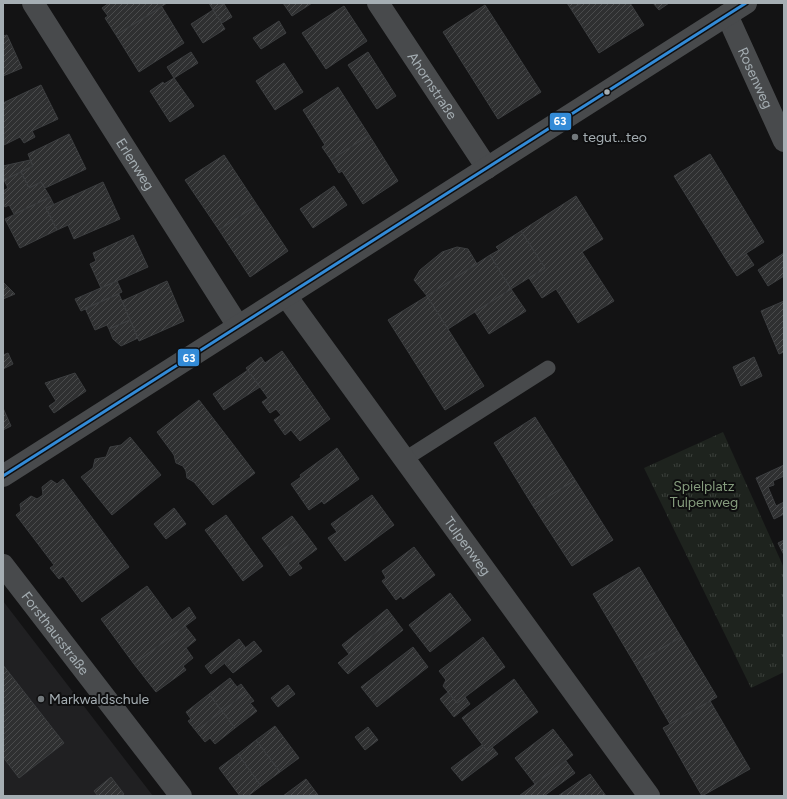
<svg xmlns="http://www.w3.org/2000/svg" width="787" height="799" font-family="Figtree,sans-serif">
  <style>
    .built { fill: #202022 }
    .park { fill: url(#park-tufts) }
    .building { fill: url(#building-hatch); stroke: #3c3e40 }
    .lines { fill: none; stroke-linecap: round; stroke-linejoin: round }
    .lane { stroke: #484a4c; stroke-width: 15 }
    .street { stroke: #484a4c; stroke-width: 22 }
    .bus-1-casing { stroke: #0e0e0f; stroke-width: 6 }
    .bus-1 { stroke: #338bd7; stroke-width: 3 }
    .bus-dot { fill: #a5aeb3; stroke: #0e0e0f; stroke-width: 1.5 }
    .poi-dot { fill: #72787b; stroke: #0e0e0f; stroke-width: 1.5 }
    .labels { text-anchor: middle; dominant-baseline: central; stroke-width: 4; stroke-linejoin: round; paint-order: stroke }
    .street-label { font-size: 14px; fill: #a5aeb3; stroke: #0e0e0f }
    .poi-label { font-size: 14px; fill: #a5aeb3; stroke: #0e0e0f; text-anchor: start }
    .park-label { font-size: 14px; fill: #869d7e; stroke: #0e0e0f }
    .line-badge { stroke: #0e0e0f; stroke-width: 1.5 }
    .badge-label { font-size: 11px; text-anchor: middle; font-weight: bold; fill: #fff }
  </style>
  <defs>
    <pattern id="park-tufts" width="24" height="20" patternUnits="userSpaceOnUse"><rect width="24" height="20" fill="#1e231e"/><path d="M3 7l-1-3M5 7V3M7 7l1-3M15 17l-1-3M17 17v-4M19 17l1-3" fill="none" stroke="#3c403c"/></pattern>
    <pattern id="building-hatch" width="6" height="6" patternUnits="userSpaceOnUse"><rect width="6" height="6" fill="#2f3031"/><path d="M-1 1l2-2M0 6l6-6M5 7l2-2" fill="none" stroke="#4a4b4c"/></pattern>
  </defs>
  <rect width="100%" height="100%" fill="#131314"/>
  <path class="built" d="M3,601L153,796H3Z"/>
  <path class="park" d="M723,432L784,568V672L751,688L644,468Z"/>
  <path class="building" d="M109,3H167L116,35L105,18L108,16L102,8Z
    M209,3H225L213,10Z
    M283,3H312L292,16Z
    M567,3H582L571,9Z
    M582,3H630L644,25L599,53L571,9Z
    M653,3H669L659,10Z
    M224,4L232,17L222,23L213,10Z
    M485,5L541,92L498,119L443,32Z
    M344,6L367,41L326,69L302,33Z
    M162,7L184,43L139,72L116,35Z
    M213,10L225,29L203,43L191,24Z
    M279,21L286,33L261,49L253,38Z
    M7,35L22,68L3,76V36Z
    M191,52L198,63L174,78L167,67Z
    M368,52L396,96L377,109L348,65Z
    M284,63L303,92L275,110L256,81Z
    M174,78L194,106L170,122L150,91L163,82L164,84Z
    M41,85L58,119L32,131L35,137L24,143L20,137L4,145L3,103Z
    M338,87L369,135L331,160L322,147L325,145L303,110Z
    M69,134L86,169L45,188L41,182L29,188L21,172L33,166L28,154Z
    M369,135L398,181L363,204L342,171L339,173L331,160Z
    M710,154L764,242L729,264L674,176Z
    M224,155L257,205L219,230L185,180Z
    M30,160L33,166L4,180L3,166Z
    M21,172L29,188L41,182L50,197L14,214L9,205L5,207L3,203V191L8,188L4,180Z
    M103,182L120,219L74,239L68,225L57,230L46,208Z
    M334,186L347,205L313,228L300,209Z
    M576,196L603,239L582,252L614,301L578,323L556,289L542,298L529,278L545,268L521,231Z
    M50,197L54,205L46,208L57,230L20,248L5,219Z
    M257,205L288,251L250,277L219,230Z
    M521,231L545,268L511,289L490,255L499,250L496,247Z
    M133,235L148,267L101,288L90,264L96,261L93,253Z
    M457,247L468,249L477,264L427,296L414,280L420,270L442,252Z
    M746,253L754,265L737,276L729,264Z
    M784,253V276L768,286L758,270Z
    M490,255L511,289L448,329L427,296Z
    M117,281L122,292L81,311L75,299Z
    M167,281L184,321L139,341L122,301Z
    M3,282L15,294L3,299Z
    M511,289L526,311L489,334L475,312Z
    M119,294L130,320L109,329L107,325L95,330L85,308Z
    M427,296L484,386L445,410L388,320Z
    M784,301V352L779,354L761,311Z
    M130,320L138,338L121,346L113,339L109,329Z
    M282,351L330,419L300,441L291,430L285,435L274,420L281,415L276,409L270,413L262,402L268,398L246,368L261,357L265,363Z
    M8,353L13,364L3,369V355Z
    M754,357L762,376L741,386L733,367Z
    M248,370L260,387L224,410L213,394Z
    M75,373L86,391L54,413L49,406L56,401L45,383Z
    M199,400L255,473L213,505L194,482L187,478L186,471L183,466L176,463L174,455L157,432Z
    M3,408L11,426L3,430Z
    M535,417L575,480L533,506L494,443Z
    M130,437L161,475L112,515L81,477L93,468L95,459L106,457L110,447L121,445Z
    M337,448L359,479L324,504L322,501L309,510L291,484L301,477L300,475Z
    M784,465V476L773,481L774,485L768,487L776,506L784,502V514L774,519L756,478Z
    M63,479L129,567L82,602L63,576L59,579L50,568L54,565L16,515L21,511L20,504L31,496L37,499L43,495L42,487L51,480L57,484Z
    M575,480L613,540L572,566L533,506Z
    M372,495L394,525L345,561L328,538L337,532L331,524Z
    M174,508L186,524L166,539L154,524Z
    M226,515L263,566L243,581L205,530Z
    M292,516L305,533L275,555L262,538Z
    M305,533L317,549L298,563L302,568L290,576L275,555Z
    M784,540V555L778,543Z
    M414,547L435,575L403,599L401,596L396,600L382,581L386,578L382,571Z
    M639,567L681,637L635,664L593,594Z
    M147,586L172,620L189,607L196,618L134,664L101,619Z
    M450,593L471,620L430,652L409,625Z
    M387,609L394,618L349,654L342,645Z
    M394,618L403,630L348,674L338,663Z
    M185,626L196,640L186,648L193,658L183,666L186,670L156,692L134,664Z
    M483,637L505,667L457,703L443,686L446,680L439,671Z
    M681,637L717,697L670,724L635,664Z
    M239,639L245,647L211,674L205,666Z
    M254,641L262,651L233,673L225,664Z
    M413,647L428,667L377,707L361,687Z
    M3,665L64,743L19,778L3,757Z
    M230,678L237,687L241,684L247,692L222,711L209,694Z
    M514,679L538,712L487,751L462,718Z
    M288,685L295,694L278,707L271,698Z
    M247,692L254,701L250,703L257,711L235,728L222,711Z
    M448,692L457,703L465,697L470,704L454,717L440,699Z
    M209,694L222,711L196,731L188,721L191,719L186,712Z
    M710,701L750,769L702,796L663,728Z
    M222,711L235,728L215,744L210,738L205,742L196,731Z
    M275,726L299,758L280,772L256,740Z
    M368,727L378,740L365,750L355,737Z
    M553,729L573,755L535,784L515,758Z
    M256,740L280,772L261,786L238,754Z
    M482,745L487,751L492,747L498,754L462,781L451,768Z
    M238,754L261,786L248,796H240L219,768Z
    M566,761L575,773L544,796H519Z
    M590,774L606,796H558Z
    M111,777L124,794L121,796H98L94,791Z
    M306,779L318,795L283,796Z"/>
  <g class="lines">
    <path class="lane" d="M405,459L548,368"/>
    <g class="street">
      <path id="s1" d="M33,3L238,326"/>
      <path id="s2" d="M378,3L487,168"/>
      <path id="s3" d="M727,15L784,141"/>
      <path id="s4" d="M286,296L649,796"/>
      <path d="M3,476L746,3"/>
      <path id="s5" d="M3,565L181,796"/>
    </g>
    <g class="bus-1-casing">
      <path id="bus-1" d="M3,476L746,3"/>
    </g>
    <use href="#bus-1" class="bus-1"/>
  </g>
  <circle class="bus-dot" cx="607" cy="92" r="3.5"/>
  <g class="poi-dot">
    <circle cx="575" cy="137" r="4"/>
    <circle cx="41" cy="699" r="4"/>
  </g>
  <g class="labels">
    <g class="street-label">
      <text stroke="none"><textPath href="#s3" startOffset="69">Rosenweg</textPath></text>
      <text stroke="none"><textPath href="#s2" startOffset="99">Ahornstraße</textPath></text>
      <text stroke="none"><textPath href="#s1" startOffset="191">Erlenweg</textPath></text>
      <text stroke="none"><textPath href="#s4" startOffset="309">Tulpenweg</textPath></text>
      <text stroke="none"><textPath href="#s5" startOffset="86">Forsthausstraße</textPath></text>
    </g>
    <g class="poi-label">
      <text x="583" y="137">tegut...teo</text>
      <text x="49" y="699">Markwaldschule</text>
    </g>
    <g class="park-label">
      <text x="704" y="486">Spielplatz<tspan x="704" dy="16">Tulpenweg</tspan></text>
    </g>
  </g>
  <g class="line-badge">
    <rect x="549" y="112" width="23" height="19" rx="4" fill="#338bd7"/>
    <rect x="177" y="348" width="23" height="19" rx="4" fill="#338bd7"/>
  </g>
  <g class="badge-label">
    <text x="560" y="125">63</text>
    <text x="189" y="362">63</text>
  </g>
  <rect width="787" height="799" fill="none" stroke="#a5aeb3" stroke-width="8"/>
</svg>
